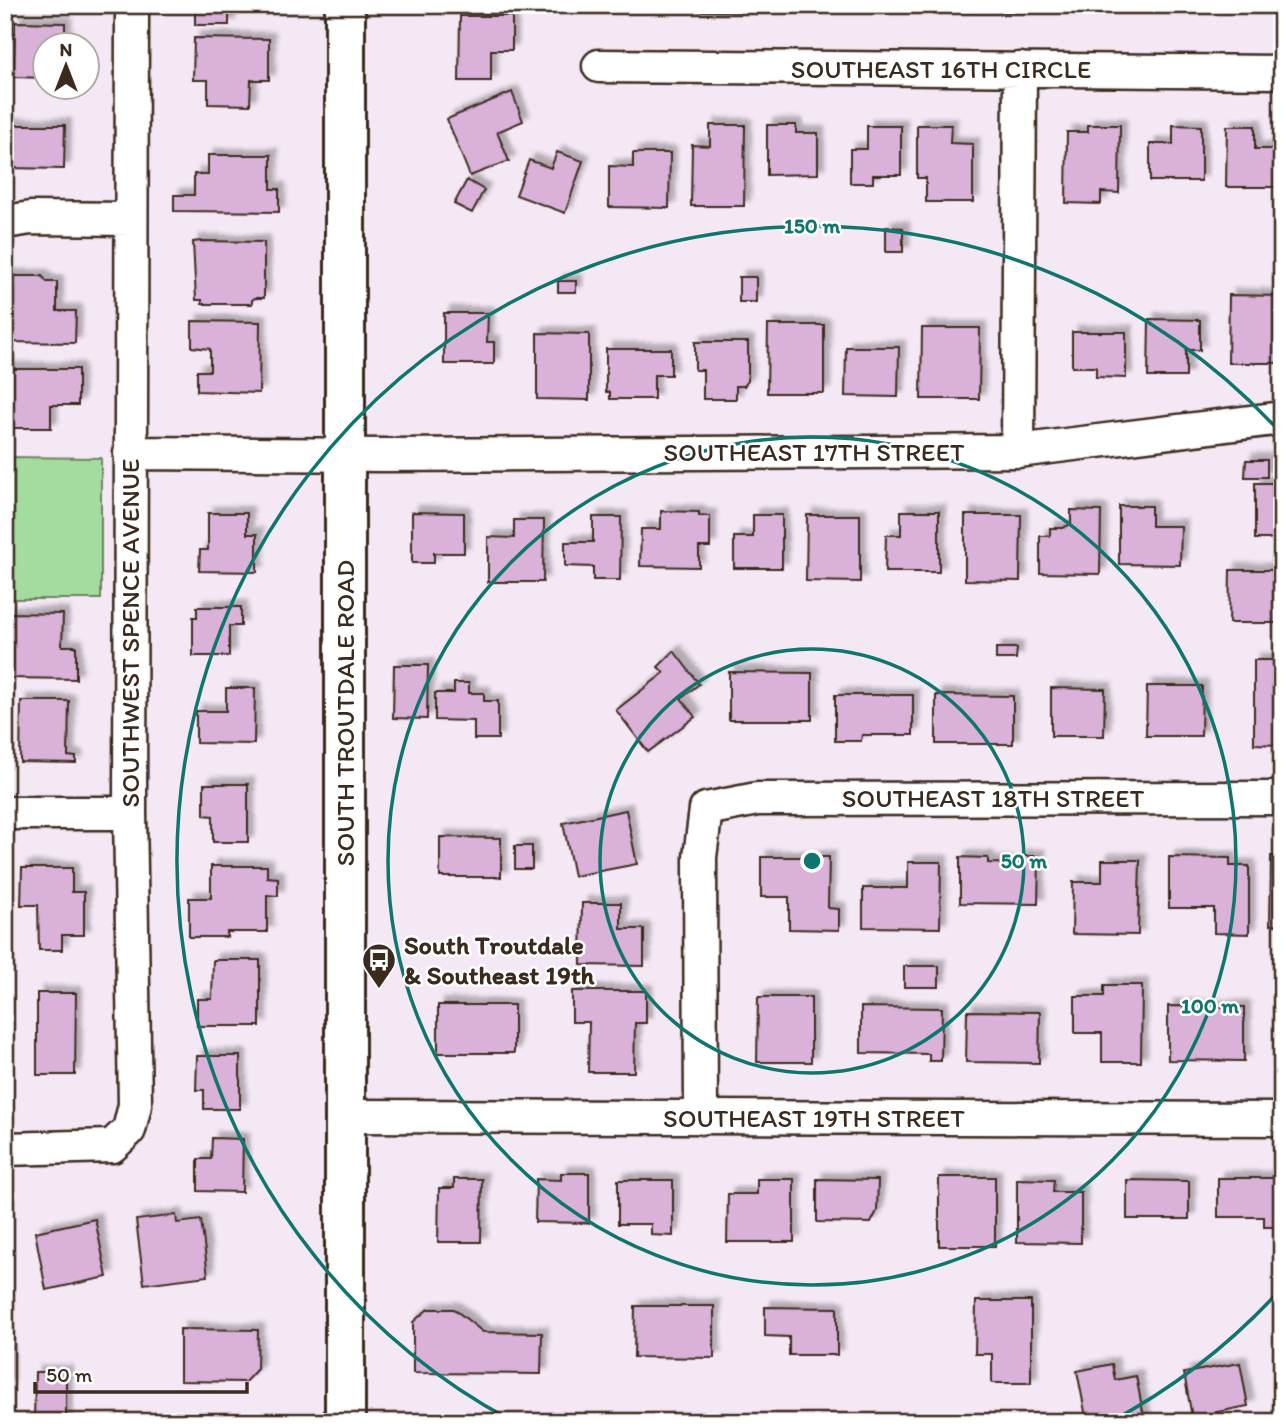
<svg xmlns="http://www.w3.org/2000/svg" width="1287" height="1427" font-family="Itim,sans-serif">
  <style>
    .green { fill: #a4dca0; stroke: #70835f; stroke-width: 2 }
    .building { fill: #d9b1d9; stroke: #3b2a1e; stroke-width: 2; filter: url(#shadow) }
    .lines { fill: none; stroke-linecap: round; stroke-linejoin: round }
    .minor-casing { stroke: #3b2a1e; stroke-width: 37 }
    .secondary-casing { stroke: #3b2a1e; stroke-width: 44 }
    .minor { stroke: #fff; stroke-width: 32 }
    .secondary { stroke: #fff; stroke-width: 38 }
    .ring { fill: none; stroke: #0f766e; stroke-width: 3.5 }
    .labels { text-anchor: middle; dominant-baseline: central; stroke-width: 5; stroke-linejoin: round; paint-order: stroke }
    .street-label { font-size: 26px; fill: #3b2a1e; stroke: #fff }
    .poi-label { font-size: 26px; font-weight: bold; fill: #3b2a1e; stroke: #fff; text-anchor: start }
    .centre { fill: #0f766e; stroke: #fff; stroke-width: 3.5 }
    .ring-label { font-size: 21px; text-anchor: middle; font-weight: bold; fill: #0f766e; stroke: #fff; stroke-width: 5; stroke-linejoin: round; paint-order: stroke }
  </style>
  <defs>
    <filter id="shadow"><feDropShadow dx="6" dy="-6" stdDeviation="2" flood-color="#0004"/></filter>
  </defs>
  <rect width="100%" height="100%" fill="#f4e8f4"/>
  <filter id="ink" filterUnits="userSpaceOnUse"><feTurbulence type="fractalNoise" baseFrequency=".0143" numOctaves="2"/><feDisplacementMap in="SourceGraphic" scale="14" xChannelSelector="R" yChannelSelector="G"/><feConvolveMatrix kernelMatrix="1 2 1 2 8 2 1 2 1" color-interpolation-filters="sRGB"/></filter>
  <g filter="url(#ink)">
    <path class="green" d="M5,457L101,458V599H5Z"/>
    <path class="building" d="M195,5H266V14H229V25H195Z
      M690,5H746V12L690,11Z
      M781,5H812V9L781,10Z
      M843,5H896V9H843Z
      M936,5H974V12H936Z
      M996,5H1054V12H996Z
      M1148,5H1180V10H1148Z
      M460,16H512V50H491V81H459Z
      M15,22L65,23V40L72,41V46H46V78L14,77Z
      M194,38L269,39V80H251L250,105L208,104V80H193Z
      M512,92L523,121L497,132L509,161L470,176L447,119Z
      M5,125H65L64,169L5,168Z
      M710,125H745L744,206H691L692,145L710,146Z
      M767,125H796V133H818V174L767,175Z
      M917,125H951L950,143L973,144V202H926V178H917Z
      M1088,125H1120L1119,193L1101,192V204L1066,203L1067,132H1088Z
      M1173,125L1201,126V181H1150V144H1173Z
      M867,126H901V175H873V183H850V149H867Z
      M1227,126H1255V149H1282V187H1226Z
      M557,152L583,161L565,213L516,195L529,160L551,168Z
      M633,153H670L669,208L609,207V166L633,167Z
      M208,155H271V189H279V212L174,211V195H194V174H208Z
      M467,180L484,190L472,213L454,204Z
      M886,227L903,228V252H886Z
      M201,241L264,242V298H255L252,300V304H202V300H196L193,242Z
      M6,276H42L47,282H57V311H76L75,343L5,342Z
      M739,277H756V302H739Z
      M558,281H576V292H558Z
      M1229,295L1282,296V363H1228Z
      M444,313H488L487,342H494V364H444Z
      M1149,319L1200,320V350H1186V377H1148Z
      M192,321L260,322L259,393L197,391V371H210V349L192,347Z
      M768,325H824V393H767Z
      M922,328H980L979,399H921Z
      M1072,332H1126V378L1096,377V367H1072Z
      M537,333L589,334V400L537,399Z
      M695,342H748V381L744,386H736V399H703V370H695Z
      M846,347H899L898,397L845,396Z
      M606,349H671V375H654V399H610V392H606Z
      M5,369H78V405H51V428H5Z
      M1246,460H1267V477H1245Z
      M1255,483H1282V539H1255Z
      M1119,506H1151V526H1181L1180,565L1119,564Z
      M1071,510L1101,511L1100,574L1040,573V536H1050V528H1063L1071,524Z
      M661,511L699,512V516H710V547H699V567L640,566L641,529H661Z
      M901,511H939V572H885L886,535H901Z
      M412,512L464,513V553H434V563H412Z
      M208,513H247V534H257V572L199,571L200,550H208Z
      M753,515H782V568H734V537H753Z
      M807,515H860V582L806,581Z
      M965,515H1021L1020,581L965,580Z
      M593,517H621L620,580H593V567L565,566V542H593Z
      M514,520H544L543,582H488V537L514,538Z
      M1230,570H1282V623H1229Z
      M197,607H241V626H229V656H193V617H197Z
      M8,613L63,614L62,646H76V679L7,678Z
      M996,648H1017L1016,659H996Z
      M674,651L699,684L681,698L695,717L648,752L616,710L664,673L658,667Z
      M1254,660H1282V745L1254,744Z
      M394,665H428L427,719L393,718Z
      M729,672L812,673V720H729Z
      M454,683H469V693H484V701H498V739H474V721L435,720V693H454Z
      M1147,686H1202L1201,736H1146Z
      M226,688H255L254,744L196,743V711H226Z
      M1051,688L1105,689L1104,736H1051Z
      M835,695H913V735H862L861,741H835Z
      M936,695L1013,696V744H936Z
      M21,701H69L68,756L76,757V763L20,762Z
      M204,784H248V842H213V816L204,815Z
      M626,810L637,864L574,876L563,823Z
      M440,837L501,838V877H440Z
      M515,846H532V869H515Z
      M1020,856H1039L1038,904L960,903V857L988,858V863L1020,864Z
      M1271,856H1282V925H1270Z
      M761,857H829L828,908L839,909V930L789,929V897H761Z
      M1169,857L1230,858V866H1249V934L1214,933V908H1169Z
      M1102,860H1140L1138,935L1072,934L1073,882H1102Z
      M908,862H941L940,928L863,927V888H908Z
      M211,866H267V877L278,878V896L267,895V932H227V937H189V898H211Z
      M22,868H72V892H84V935H62V950H39L38,905H21Z
      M582,903H621V929H644V966L581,965Z
      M213,960H260V1026H197V999H212Z
      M904,966H939V987H904Z
      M1104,985H1142L1141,1062H1102V1033H1075V996H1104Z
      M572,991H646V1023H635L634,1072H588L589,1022H572Z
      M37,993H76L75,1075H37Z
      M758,997H811V1062H757Z
      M438,1005H514V1053H438Z
      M1168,1006L1244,1007V1061L1168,1060Z
      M861,1007L942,1008L941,1061H929V1054L861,1053Z
      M967,1011L1040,1012L1039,1063L966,1062Z
      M197,1056H240V1109H204V1090H196Z
      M212,1138L243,1139L242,1192L198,1191V1159H211Z
      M561,1173H589V1223L535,1222L536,1179L561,1180Z
      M939,1177H995V1246H939Z
      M1218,1178H1277L1276,1227H1264V1217H1218Z
      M454,1179H482L481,1242H438L439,1188H454Z
      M757,1179H794V1242H727L728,1194H757Z
      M817,1179L878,1180L877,1211L871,1223L817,1222Z
      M1017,1179L1054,1180L1053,1192H1081V1243L1017,1242Z
      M618,1180H673V1236L651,1235V1224H618Z
      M1127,1180L1189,1181V1219H1127Z
      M176,1215L177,1223L201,1220L208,1276L144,1284L136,1220Z
      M95,1219L107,1277L46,1290L35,1232Z
      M976,1301H1031V1383H992V1354H975Z
      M635,1306H714V1358L634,1357Z
      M765,1307L837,1308V1355H789V1337L765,1336Z
      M428,1309H454L483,1332L542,1333L541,1374L413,1373V1322Z
      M180,1329L258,1330L257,1369L245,1382L180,1381Z
      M5,1350H8V1387H5Z
      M1240,1363L1248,1406L1192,1417L1184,1373Z
      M1112,1364L1115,1380L1136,1376L1145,1422H1087L1077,1371Z
      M35,1372H66V1422H34Z"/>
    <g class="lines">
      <g class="minor-casing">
        <path id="minor" d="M599,66L1282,72
          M5,222L31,218L131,219
          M1018,451L1020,69
          M130,453L385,455L1018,451L1282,418
          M5,813H130
          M345,1116L1282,1119
          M701,1118L700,857L706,809L757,799L1282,798
          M5,1149L112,1146L129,1130L135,1105L130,813L132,5"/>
      </g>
      <g class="secondary-casing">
        <path id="secondary" d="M345,5V1422"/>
      </g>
      <use href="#minor" class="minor"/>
      <use href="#secondary" class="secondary"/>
    </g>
  </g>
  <g class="ring">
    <circle cx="812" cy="861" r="212"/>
    <circle cx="812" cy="861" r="424"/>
    <path d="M1280 1290A635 635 0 0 1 1110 1422M514 1422A635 635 0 1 1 1280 432"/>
  </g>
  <defs>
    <g id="bus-pin" transform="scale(1.75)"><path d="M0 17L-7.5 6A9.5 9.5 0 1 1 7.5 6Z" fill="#3b2a1e" stroke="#fff"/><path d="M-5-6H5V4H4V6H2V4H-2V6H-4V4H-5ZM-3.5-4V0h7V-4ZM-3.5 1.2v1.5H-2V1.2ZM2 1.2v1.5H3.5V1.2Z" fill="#fff"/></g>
  </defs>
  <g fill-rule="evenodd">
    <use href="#bus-pin" x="379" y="960"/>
  </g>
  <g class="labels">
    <g class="street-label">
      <text x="941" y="69">SOUTHEAST 16TH CIRCLE</text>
      <text x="814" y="452">SOUTHEAST 17TH STREET</text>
      <text transform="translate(130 633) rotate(-90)">SOUTHWEST SPENCE AVENUE</text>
      <text transform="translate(345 713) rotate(-90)">SOUTH TROUTDALE ROAD</text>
      <text x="993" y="798">SOUTHEAST 18TH STREET</text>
      <text x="814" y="1118">SOUTHEAST 19TH STREET</text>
    </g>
    <g class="poi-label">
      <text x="404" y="945">South Troutdale<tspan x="404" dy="30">&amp; Southeast 19th</tspan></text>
    </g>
  </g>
  <circle cx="812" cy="861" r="10" class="centre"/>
  <g class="ring-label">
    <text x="812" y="233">150 m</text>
    <text x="1024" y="868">50 m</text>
    <text x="1210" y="1013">100 m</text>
  </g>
  <rect width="1287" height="1427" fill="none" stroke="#fff" stroke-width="28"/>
  <rect x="14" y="14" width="1259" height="1399" fill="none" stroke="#3b2a1e" stroke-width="2.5" filter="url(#ink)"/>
  <g transform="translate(66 66)"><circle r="33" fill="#ffffff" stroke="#b1aaa5" stroke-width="2"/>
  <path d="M0-5L12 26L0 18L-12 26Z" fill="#3b2a1e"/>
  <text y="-10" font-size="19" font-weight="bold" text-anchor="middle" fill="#3b2a1e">N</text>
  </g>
  <path d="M35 1382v10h212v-10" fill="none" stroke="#3b2a1e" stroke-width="3.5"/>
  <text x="46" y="1382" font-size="21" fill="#3b2a1e" stroke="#ffffff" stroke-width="5" paint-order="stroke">50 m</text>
</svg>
